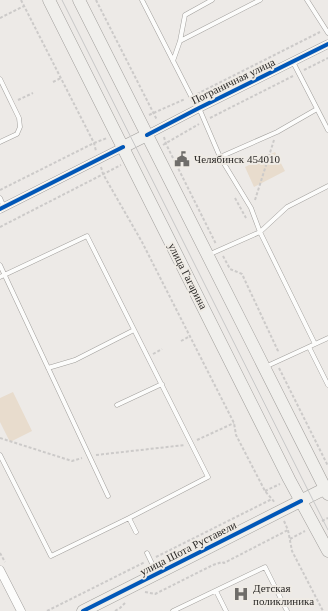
<svg xmlns="http://www.w3.org/2000/svg" width="328" height="611" font-family="'Times New Roman',serif">
  <style>
    .park { fill: #e8dccd }
    .lines { fill: none; stroke-linecap: round; stroke-linejoin: round }
    .lane-casing { stroke: #a19f9c; stroke-width: 5 }
    .street-casing { stroke: #a19f9c; stroke-width: 9 }
    .secondary-casing { stroke: #a19f9c; stroke-width: 13 }
    .path { stroke: #cccac9; stroke-width: 2; stroke-dasharray: 3 2; stroke-linecap: butt }
    .lane { stroke: #fcfcfb; stroke-width: 4 }
    .street { stroke: #fcfcfb; stroke-width: 8 }
    .secondary { stroke: #f0efec; stroke-width: 12 }
    .tram { stroke: #c8c8c8; stroke-width: 1 }
    .cycleway-casing { stroke: #efebe5; stroke-width: 6 }
    .cycleway { stroke: #0057b8; stroke-width: 4 }
    .labels { text-anchor: middle; dominant-baseline: central; stroke-width: 4; stroke-linejoin: round; paint-order: stroke }
    .street-label { font-size: 11px; fill: #2b2927; stroke: #efebe5 }
    .poi-label { font-size: 11px; fill: #2b2927; stroke: #efebe5; text-anchor: start }
  </style>
  <rect width="100%" height="100%" fill="#edeae7"/>
  <path class="park" d="M275,152L285,171L254,187L245,167Z
    M13,392L32,431L10,442L0,422V398Z"/>
  <g class="lines">
    <g class="lane-casing">
      <path id="lane" d="M142,0L191,96L199,108L220,157L251,208L260,232L315,344
        M307,0L328,33
        M180,41L260,0
        M173,61L180,41L185,15L212,0
        M293,62L328,130
        M0,79L19,118L20,127L17,134L0,142
        M220,157L277,132L317,109
        M0,198L4,207
        M208,255L260,232L287,207L328,186
        M0,265L108,496
        M0,277L87,236L208,477L129,518
        M309,347L328,385
        M265,367L328,338
        M48,368L75,360L134,330
        M117,405L162,384
        M0,455L51,556L129,518L136,532
        M147,553L156,572
        M216,591L226,611
        M173,611L265,567L287,611"/>
    </g>
    <g class="street-casing">
      <path id="street" d="M147,135L199,108L328,44
        M0,209L123,147
        M0,570L21,611"/>
    </g>
    <g class="secondary-casing">
      <path id="secondary" d="M49,0L289,479L328,551
        M79,0L328,494
        M123,147L147,135
        M83,611L328,487"/>
    </g>
    <path class="path" d="M21,0L94,143L96,151
      M96,0L157,120
      M0,18L24,6
      M304,70L328,58
      M53,82L61,78
      M197,94L320,32
      M18,100L33,93
      M149,115L185,99
      M210,118L293,76
      M164,137L166,144L216,244
      M163,145L199,124
      M101,167L103,174L142,242L234,423L236,435L265,491L272,499L275,503
      M0,190L94,143L107,138
      M235,198L246,218
      M255,200L274,140
      M0,227L121,165
      M223,256L230,269L242,274L278,351V353
      M181,341L190,336
      M153,354L162,349
      M279,368L328,466
      M0,438L72,461L82,458
      M197,440L234,423
      M96,455L185,445
      M265,491L280,484
      M284,521L288,530L292,551L323,611
      M322,521L328,518
      M290,539L305,531
      M0,553L5,562
      M156,557L272,499
      M145,592L155,594L213,565L222,562L224,563L288,530
      M47,611L145,562
      M115,611L120,608L125,603"/>
    <use href="#lane" class="lane"/>
    <use href="#street" class="street"/>
    <use href="#secondary" class="secondary"/>
    <path class="tram" d="M62,0L328,530"/>
    <g class="cycleway-casing">
      <path id="cycleway" d="M147,135L199,108L328,44
        M0,209L123,147
        M83,611L301,501"/>
    </g>
    <use href="#cycleway" class="cycleway"/>
  </g>
  <defs>
    <g id="civic-bare" transform="scale(1.2)"><path d="M-.6-6.5H3V-4.5H.6V-3L4-1V1h2V6H-6V1h2V-1L-.6-3ZM-1.2 2.5V6h2.4V2.5Z" fill="#6f6d6a" stroke="#efebe5" stroke-width="2.5" paint-order="stroke"/></g>
    <g id="hospital-bare" transform="scale(1.2)"><path d="M-5-5h3v3.5h4V-5h3V5h-3V1.5h-4V5h-3Z" fill="#6f6d6a" stroke="#efebe5" stroke-width="2.5" paint-order="stroke"/></g>
  </defs>
  <g fill-rule="evenodd">
    <use href="#civic-bare" x="182" y="159"/>
    <use href="#hospital-bare" x="241" y="594"/>
  </g>
  <g class="labels">
    <g class="street-label">
      <text transform="translate(233 81) rotate(-26)">Пограничная улица</text>
      <text transform="translate(188 276) rotate(63)">улица Гагарина</text>
      <text transform="translate(188 548) rotate(-27)">улица Шота Руставели</text>
    </g>
    <g class="poi-label">
      <text x="194" y="159">Челябинск 454010</text>
      <text x="253" y="588">Детская<tspan x="253" dy="13">поликлиника</tspan></text>
    </g>
  </g>
</svg>
